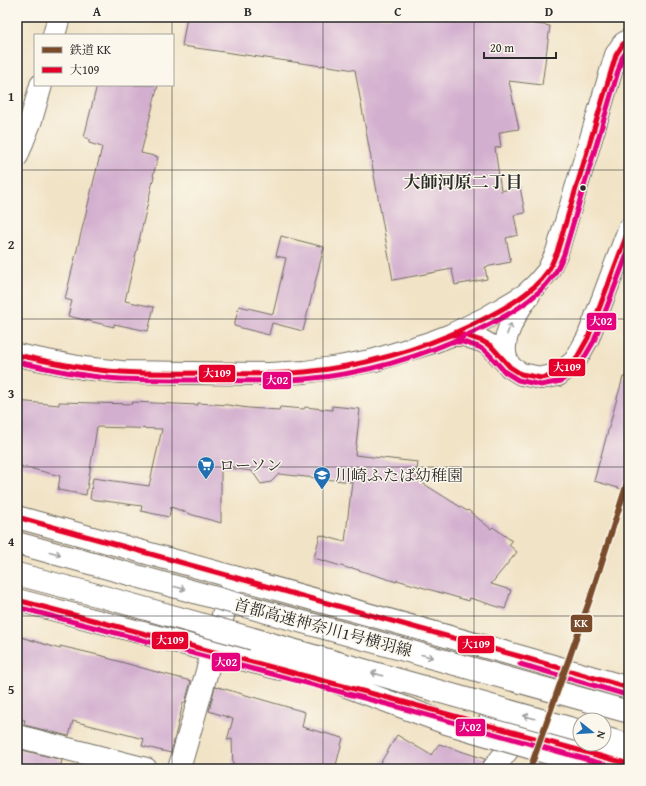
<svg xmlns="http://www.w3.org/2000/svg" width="646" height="786" font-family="'Gentium Book Plus','Noto Serif JP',serif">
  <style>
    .building { fill: #d3afcf }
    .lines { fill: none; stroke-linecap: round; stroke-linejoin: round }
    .minor-casing { stroke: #706b61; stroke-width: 24 }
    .major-casing { stroke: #706b61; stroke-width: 24 }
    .highway-casing { stroke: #706b61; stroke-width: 24 }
    .minor { stroke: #fff; stroke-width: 22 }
    .major { stroke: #fff; stroke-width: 22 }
    .highway { stroke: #fff; stroke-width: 22 }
    .highway-bridge-casing { stroke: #706b61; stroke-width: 24; stroke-linecap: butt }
    .highway-bridge { stroke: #fff; stroke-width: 22 }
    .bus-1-casing { stroke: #fbf7ec; stroke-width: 8 }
    .bus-2-casing { stroke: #fbf7ec; stroke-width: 8 }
    .bus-1 { stroke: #e4002b; stroke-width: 5 }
    .bus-2 { stroke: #e5007d; stroke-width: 5 }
    .rail-1-casing { stroke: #fbf7ec; stroke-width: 9 }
    .rail-1 { stroke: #7a4b2a; stroke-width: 6 }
    .oneway { stroke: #a0a0a0 }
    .grid { fill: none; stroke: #2b2b2b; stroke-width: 1; stroke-opacity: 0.55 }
    .bus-dot { fill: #2b2b2b; stroke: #fbf7ec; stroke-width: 1.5 }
    .labels { text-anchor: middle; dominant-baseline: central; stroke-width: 3; stroke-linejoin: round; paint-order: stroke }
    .poi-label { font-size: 16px; fill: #2b2b2b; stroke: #fbf7ec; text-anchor: start }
    .street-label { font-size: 16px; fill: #2b2b2b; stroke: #fbf7ec }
    .neighbourhood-label { font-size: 17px; font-weight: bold; fill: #2b2b2b; stroke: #fbf7ec }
    .line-badge { stroke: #fbf7ec; stroke-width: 1.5 }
    .badge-label { font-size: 11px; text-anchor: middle; font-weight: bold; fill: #fff }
    .neatline { fill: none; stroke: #2b2b2b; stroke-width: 1.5 }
    .grid-label { font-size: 13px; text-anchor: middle; font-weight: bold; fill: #2b2b2b }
  </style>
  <rect width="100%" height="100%" fill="#fbf7ec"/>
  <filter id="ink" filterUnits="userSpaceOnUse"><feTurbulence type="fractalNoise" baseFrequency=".025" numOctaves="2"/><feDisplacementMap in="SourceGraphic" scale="8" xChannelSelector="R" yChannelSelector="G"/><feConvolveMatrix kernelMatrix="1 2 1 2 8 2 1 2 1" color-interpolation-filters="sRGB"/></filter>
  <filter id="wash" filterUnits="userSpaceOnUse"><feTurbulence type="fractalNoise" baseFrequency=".012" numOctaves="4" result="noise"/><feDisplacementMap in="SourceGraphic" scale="16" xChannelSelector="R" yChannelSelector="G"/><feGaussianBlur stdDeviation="0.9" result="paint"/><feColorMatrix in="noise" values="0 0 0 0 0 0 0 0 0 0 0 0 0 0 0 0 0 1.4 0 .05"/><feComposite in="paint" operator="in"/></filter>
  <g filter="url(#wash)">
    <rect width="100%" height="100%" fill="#f1e3c6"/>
    <g id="blocks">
      <path class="building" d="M187,17H488L550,26L542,85L509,81L519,129L500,132V133H499L501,147L495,148L501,191L520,187L525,213L514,215L518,235L506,238L511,262L485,267L487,279L455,285L452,269L393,280L355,70L322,65V66L182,46Z
        M97,85H158L141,153L158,157L153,176H154L125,301L154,307L148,331L114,324V327L68,316L72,301L65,299L102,147L89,143V139L84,137Z
        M281,236L324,247L303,331L272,323L269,335L234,326L239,306L273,314L286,258L276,256Z
        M623,377H629V491L594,481Z
        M17,401L59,405V402L132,404V402L198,405V403L228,405L248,408L279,410L280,407L304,409L305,407L332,410V406L360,409L355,455L418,462L416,479L467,511L468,510L491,529L493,527L512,541L509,545L517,552L491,584L511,590L505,609L470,598L469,601L397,580V582L352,568L351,569L314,558L320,535L345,542L352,482L279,474L271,482L261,484L252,471L221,467V523L193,515L171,507L169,517L141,511L142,506L90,499L93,478L149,486L162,429L97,427L86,495L58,490L60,476L17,465Z
        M21,637L60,649V646L107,657V658L153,671L191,681L185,703H183L171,753L142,746L144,739L73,721L69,736L24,725L25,720L17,719V651Z
        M215,687L218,688V687L305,712L302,727L343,738L335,769H233L232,739L227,740L233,719L209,711Z
        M397,735L431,755L439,744L485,759L481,767V769H377Z
        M18,749L62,760L60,769H17V756Z"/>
    </g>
  </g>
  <g filter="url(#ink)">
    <use href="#blocks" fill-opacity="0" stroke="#706b61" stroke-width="1"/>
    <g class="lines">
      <g class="minor-casing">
        <path id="minor" d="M54,35L59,17
          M17,156L31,120L41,85
          M451,335H464L482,341L491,346L510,367L521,374L541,378L558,375L575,361L588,338L629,229
          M17,355L42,360L83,368L121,372L269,374L305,372L339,367L375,360L433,342L451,335L486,318L525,295L537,284L548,271L557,252L616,55L623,44L629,40
          M510,367C508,362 505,357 505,352C503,334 518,309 529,295
          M17,736L146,769
          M179,769L234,577
          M493,769L521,733"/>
      </g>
      <g class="major-casing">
        <path id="major" d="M17,517L522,657L629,688
          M17,600L280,669
          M488,724L629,764"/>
      </g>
      <g class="highway-casing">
        <path id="highway" d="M604,738L629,745
          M583,763L604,769"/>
      </g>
      <use href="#minor" class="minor"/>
      <use href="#major" class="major"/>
      <use href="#highway" class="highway"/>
      <g class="highway-bridge-casing">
        <path id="highway-bridge" d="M17,543L629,712
          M17,574L104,597L580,731
          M260,654L446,723L583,763"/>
      </g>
      <use href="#highway-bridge" class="highway-bridge"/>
      <g class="bus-1-casing">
        <path id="bus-1" d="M432,342L451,335H464L482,341L491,346L510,367L521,374L541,378L558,375L575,361L588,338L629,229
          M17,355C51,362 86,370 121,372C149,374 177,373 206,373C239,374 272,375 305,372C363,366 420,350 472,325C498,312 532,295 548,271C552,265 554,258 557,252L616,55L623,44L629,40
          M17,517L522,657L629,688
          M17,600L400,701L629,764"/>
      </g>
      <g class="bus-2-casing">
        <path id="bus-2" d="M451,342H463L479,347L487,352L505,372L518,380L541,385L561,381L580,365L594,341L629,249
          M17,362C51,369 86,377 121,379C148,380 175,380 203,380C237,381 271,382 305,379C365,374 424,356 478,330C505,317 535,301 553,276C558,269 561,261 564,254L622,58L629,48
          M17,607L398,707L621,769
          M520,664L627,695"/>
      </g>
      <use href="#bus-1" class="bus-1"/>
      <use href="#bus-2" class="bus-2"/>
      <g class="rail-1-casing">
        <path id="rail-1" d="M530,769L590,599L629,477"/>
      </g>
      <use href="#rail-1" class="rail-1"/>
    </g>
    <defs><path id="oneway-shaft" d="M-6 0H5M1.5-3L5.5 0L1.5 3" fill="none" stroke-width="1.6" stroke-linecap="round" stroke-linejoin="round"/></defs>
    <g class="oneway">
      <use href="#oneway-shaft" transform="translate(509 329) rotate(-69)"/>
      <use href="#oneway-shaft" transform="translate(55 553) rotate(15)"/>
      <use href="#oneway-shaft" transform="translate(180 588) rotate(15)"/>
      <use href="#oneway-shaft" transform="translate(427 656) rotate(15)"/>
      <use href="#oneway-shaft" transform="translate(377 674) rotate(-164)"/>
      <use href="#oneway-shaft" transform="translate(529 717) rotate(-164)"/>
    </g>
  </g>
  <path class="grid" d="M172,17V35M323,17V769M474,17V769M172,85V769M17,170H629M17,319H629M17,467H629M17,616H629"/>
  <defs>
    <g id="supermarket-pin" transform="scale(0.9)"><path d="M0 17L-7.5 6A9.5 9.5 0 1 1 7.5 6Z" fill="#1f6fb2" stroke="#fbf7ec"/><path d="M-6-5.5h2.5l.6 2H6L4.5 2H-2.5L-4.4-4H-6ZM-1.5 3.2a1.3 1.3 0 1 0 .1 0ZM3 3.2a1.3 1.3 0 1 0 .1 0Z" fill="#fff"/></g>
    <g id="school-pin" transform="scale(0.9)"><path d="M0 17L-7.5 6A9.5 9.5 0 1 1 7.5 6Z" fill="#1f6fb2" stroke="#fbf7ec"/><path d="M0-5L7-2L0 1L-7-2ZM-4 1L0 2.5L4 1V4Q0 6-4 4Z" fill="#fff"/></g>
  </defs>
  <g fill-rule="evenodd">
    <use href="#supermarket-pin" x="206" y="465"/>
    <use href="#school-pin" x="322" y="475"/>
  </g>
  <circle class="bus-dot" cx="583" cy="188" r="3.5"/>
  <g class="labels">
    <g class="poi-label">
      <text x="219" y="465">ローソン</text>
      <text x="335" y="475">川崎ふたば幼稚園</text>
    </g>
    <g class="street-label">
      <text transform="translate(323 627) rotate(15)">首都高速神奈川1号横羽線</text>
    </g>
    <g class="neighbourhood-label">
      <text x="463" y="181">大師河原二丁目</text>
    </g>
  </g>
  <g class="line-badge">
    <rect x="586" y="312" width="31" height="19" rx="4" fill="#e5007d"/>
    <rect x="548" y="358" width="38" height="19" rx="4" fill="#e4002b"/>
    <rect x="198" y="364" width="38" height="19" rx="4" fill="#e4002b"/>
    <rect x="262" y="371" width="30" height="19" rx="4" fill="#e5007d"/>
    <rect x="570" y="614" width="23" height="19" rx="4" fill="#7a4b2a"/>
    <rect x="151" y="631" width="38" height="19" rx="4" fill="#e4002b"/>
    <rect x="457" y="635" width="38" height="19" rx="4" fill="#e4002b"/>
    <rect x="211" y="652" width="30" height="20" rx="4" fill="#e5007d"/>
    <rect x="455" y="718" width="31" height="19" rx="4" fill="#e5007d"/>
  </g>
  <g class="badge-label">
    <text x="601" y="325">大02</text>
    <text x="567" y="371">大109</text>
    <text x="217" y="377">大109</text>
    <text x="277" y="384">大02</text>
    <text x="581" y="627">KK</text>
    <text x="170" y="644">大109</text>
    <text x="476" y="648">大109</text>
    <text x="226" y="666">大02</text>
    <text x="470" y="731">大02</text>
  </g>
  <rect width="646" height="786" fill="none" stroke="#fbf7ec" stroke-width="44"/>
  <rect x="34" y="34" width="140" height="52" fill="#fbf7ec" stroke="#a8a59f"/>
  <rect x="42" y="47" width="20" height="6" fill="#7a4b2a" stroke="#a8a59f"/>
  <text x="70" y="54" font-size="12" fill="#2b2b2b">鉄道 KK</text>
  <rect x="42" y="67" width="20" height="6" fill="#e4002b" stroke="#a8a59f"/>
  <text x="70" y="74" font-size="12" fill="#2b2b2b">大109</text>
  <g transform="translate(592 732) rotate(107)"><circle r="19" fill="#fbf7ec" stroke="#a8a59f"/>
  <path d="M0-3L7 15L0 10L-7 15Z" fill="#1f6fb2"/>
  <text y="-6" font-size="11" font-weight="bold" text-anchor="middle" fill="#2b2b2b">N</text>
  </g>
  <path d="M484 52v6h72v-6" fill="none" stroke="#2b2b2b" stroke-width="2"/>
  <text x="490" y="52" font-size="12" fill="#2b2b2b" stroke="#fbf7ec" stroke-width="3" paint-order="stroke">20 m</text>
  <rect x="22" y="22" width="602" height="742" class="neatline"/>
  <g class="grid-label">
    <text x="97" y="16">A</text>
    <text x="248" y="16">B</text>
    <text x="398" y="16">C</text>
    <text x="549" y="16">D</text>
    <text x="11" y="101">1</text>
    <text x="11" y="249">2</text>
    <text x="11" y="398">3</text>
    <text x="11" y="546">4</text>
    <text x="11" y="694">5</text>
  </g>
</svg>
